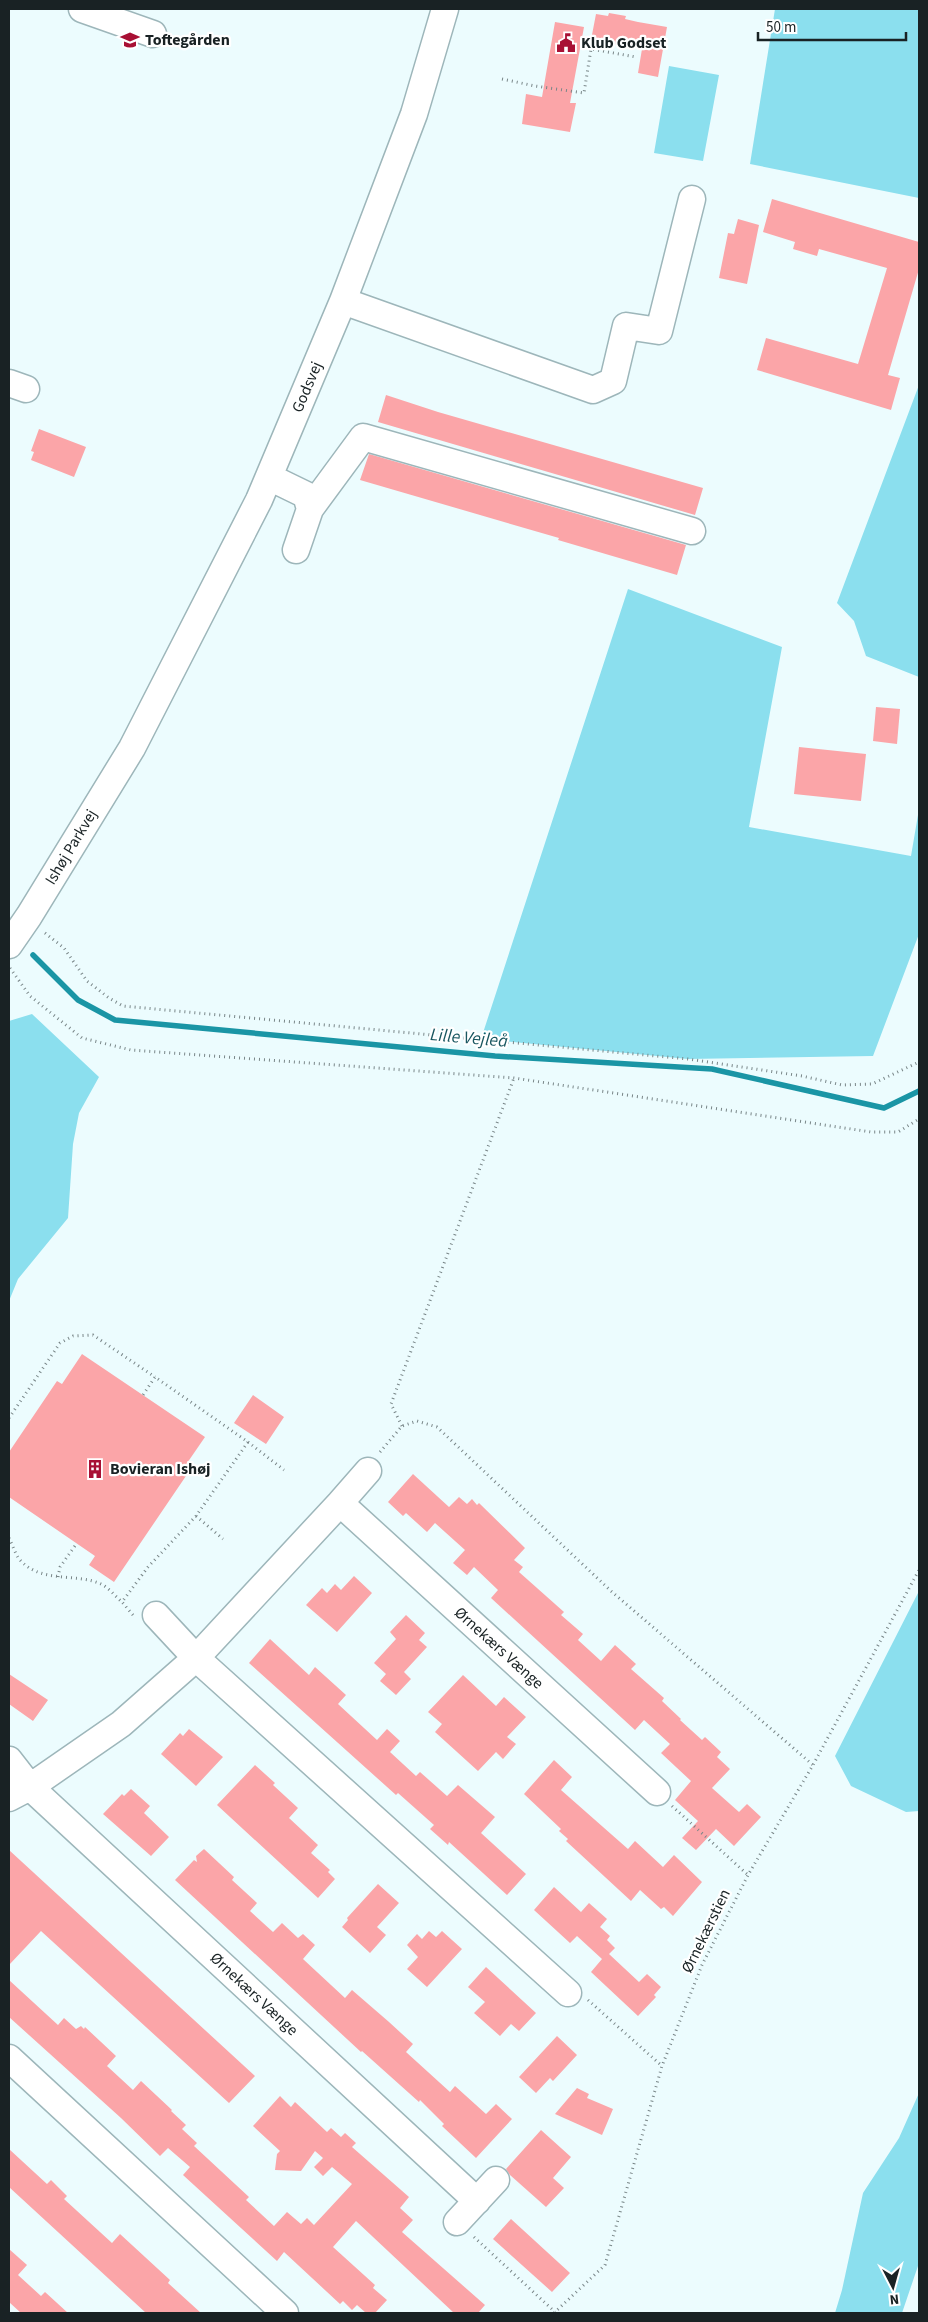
<svg xmlns="http://www.w3.org/2000/svg" width="928" height="2322" font-family="'Source Sans 3',sans-serif">
  <style>
    .green { fill: #8bdfee }
    .lines { fill: none; stroke-linecap: round; stroke-linejoin: round }
    .stream { stroke: #1a95a5; stroke-width: 5.5 }
    .building { fill: #fba5a8 }
    .minor-casing { stroke: #9db6ba; stroke-width: 29 }
    .path { stroke: #798688; stroke-width: 3; stroke-dasharray: 1 4; stroke-linecap: butt }
    .minor { stroke: #fff; stroke-width: 26 }
    .labels { text-anchor: middle; dominant-baseline: central; stroke-width: 4.5; stroke-linejoin: round; paint-order: stroke }
    .poi-label { font-size: 16px; font-weight: bold; fill: #192224; stroke: #fff; text-anchor: start }
    .street-label { font-size: 16px; fill: #192224; stroke: #fff }
    .water-label { font-size: 18px; font-style: italic; fill: #195760; stroke: #fff }
  </style>
  <rect width="100%" height="100%" fill="#ecfcfe"/>
  <path class="green" d="M775,9H919V198L750,164Z
    M669,66L719,75L703,161L654,153Z
    M919,385V677L866,656L854,621L837,603Z
    M628,589L782,647L749,827L911,856L919,809V934L873,1056L688,1059L481,1039Z
    M32,1014L99,1077L79,1113L73,1144L68,1218L18,1279L9,1301V1021Z
    M919,1591V1811L906,1812L851,1786L835,1756Z
    M919,2093V2263L902,2313H835L842,2290L863,2193L899,2138Z"/>
  <g class="lines">
    <path class="stream" d="M33,955L78,1000L115,1020L495,1056L712,1069L884,1108L919,1091"/>
  </g>
  <path class="building" d="M609,13L626,16L625,19L638,22L667,27L658,77L638,73L642,49L591,40L596,14L608,16Z
    M555,22L584,27L570,103H576L570,132L522,124L526,94L542,97Z
    M772,199L919,242V269L888,375L900,378L891,410L757,370L766,338L858,364L887,268L819,249L817,256L793,249L795,242L763,232Z
    M738,219L759,225L747,284L719,278L728,233L734,234Z
    M386,395L438,412L703,488L695,515L378,422Z
    M39,429L86,447L74,477L31,460L34,452L31,451Z
    M369,454L686,545L677,575L558,540L559,538L360,480Z
    M876,707L900,709L897,744L873,741Z
    M799,747L866,754L861,801L794,794Z
    M82,1354L205,1437L183,1469L188,1473L114,1582L89,1565L95,1556L9,1497V1452L57,1381L62,1384Z
    M253,1395L284,1417L266,1444L234,1423Z
    M413,1474L449,1507L459,1497L467,1504L472,1499L477,1505L479,1503L525,1548L514,1560L523,1567L519,1572L564,1612L561,1615L583,1634L578,1640L601,1661L615,1645L636,1664L631,1669L664,1698L662,1701L681,1719L680,1720L702,1740L705,1737L721,1752L717,1757L730,1769L712,1788L739,1812L747,1804L761,1817L734,1846L716,1829L696,1850L682,1838L698,1821L675,1800L691,1781L661,1753L670,1744L644,1720L635,1730L491,1598L498,1590L474,1567L467,1575L453,1563L465,1550L435,1523L427,1532L406,1513L403,1516L388,1502Z
    M354,1576L372,1593L337,1632L306,1605L322,1588L327,1593L335,1584L341,1590Z
    M406,1615L425,1633L419,1640L427,1647L404,1672L411,1679L396,1695L380,1681L386,1674L374,1663L396,1639L390,1632Z
    M270,1639L309,1675L315,1667L346,1695L338,1704L377,1740L387,1729L400,1741L390,1752L416,1776L420,1772L447,1796L458,1785L495,1817L481,1833L526,1874L507,1895L449,1842L448,1845L430,1829L434,1825L398,1793L396,1795L249,1663Z
    M9,1674L48,1700L33,1721L9,1704Z
    M463,1675L496,1706L504,1697L526,1717L507,1737L516,1744L503,1759L496,1752L478,1771L435,1732L442,1724L428,1712Z
    M189,1729L223,1757L196,1786L161,1754L180,1733L183,1736Z
    M554,1760L572,1777L561,1790L628,1849L635,1841L663,1867L674,1855L702,1882L673,1916L664,1907L661,1909L640,1890L631,1901L566,1841L568,1839L559,1831L561,1829L524,1794Z
    M255,1765L275,1783L273,1785L298,1808L289,1818L318,1845L311,1853L330,1870L328,1872L335,1879L318,1898L217,1805Z
    M131,1789L150,1806L144,1813L169,1837L151,1856L103,1814L122,1794L124,1796Z
    M204,1849L234,1877L232,1880L257,1903L250,1911L273,1932L282,1923L298,1938L303,1934L315,1945L303,1959L345,1998L352,1990L389,2022L413,2044L406,2052L450,2092L455,2086L486,2114L496,2104L512,2119L476,2158L442,2126L444,2124L420,2100L419,2102L362,2051L361,2052L175,1880L194,1860L197,1862L196,1856Z
    M9,1850L255,2076L229,2103L41,1931L9,1965Z
    M378,1884L399,1903L377,1927L386,1935L370,1953L342,1927L348,1920L347,1918Z
    M554,1887L581,1912L589,1903L607,1919L600,1927L610,1936L607,1940L615,1948L609,1954L639,1982L647,1974L661,1987L654,1995L656,1997L638,2016L591,1972L602,1959L577,1936L570,1943L534,1910Z
    M429,1931L436,1937L442,1931L462,1949L427,1987L407,1969L418,1957L407,1945L417,1934L422,1939Z
    M486,1967L536,2013L519,2031L511,2024L500,2036L474,2013L485,2002L468,1987Z
    M9,1980L58,2025L64,2018L76,2029L81,2026L84,2029L85,2027L116,2056L107,2066L133,2090L141,2081L172,2110L171,2111L186,2125L182,2129L197,2143L194,2146L249,2197L246,2200L274,2226L287,2212L301,2224L307,2218L314,2225L352,2184L332,2167L323,2176L314,2167L323,2158L315,2151L301,2171L275,2170L277,2154L280,2151L253,2126L280,2096L291,2107L295,2102L327,2132L331,2128L341,2137L345,2133L356,2143L352,2147L409,2197L400,2208L413,2220L402,2232L485,2305L478,2313H454L356,2221L333,2247L375,2285L373,2288L387,2300L375,2313H366L357,2305L352,2310L343,2301L340,2304L284,2252L277,2261L183,2175L190,2167L168,2148L160,2156L121,2118L9,2017Z
    M557,2036L577,2055L553,2081L550,2078L536,2093L519,2077Z
    M577,2088L589,2094L587,2098L613,2109L602,2135L555,2114Z
    M541,2130L571,2157L553,2178L564,2188L546,2207L510,2175L506,2169Z
    M9,2149L47,2184L51,2180L67,2196L64,2199L112,2243L120,2234L170,2280L168,2283L201,2313H146L9,2187Z
    M511,2219L570,2273L552,2292L493,2239Z
    M9,2249L27,2265L18,2275L41,2296L45,2292L68,2313H21L9,2302Z"/>
  <g class="lines">
    <g class="minor-casing">
      <path id="minor" d="M82,9L153,34
        M343,301L593,390L613,381L626,326L659,331L692,199
        M9,383L26,389
        M269,477L306,495L310,509L296,550
        M310,509L363,437L692,531
        M9,945L29,916L132,748L259,500L343,301L414,114L445,9
        M340,1503L657,1792
        M156,1615L196,1658L568,1993
        M9,1760L30,1787L477,2201
        M9,1798L30,1787L121,1724L196,1658L340,1503L368,1471
        M9,2058L285,2313
        M457,2222L496,2180"/>
    </g>
    <path class="path" d="M502,79L535,86L584,93L591,49L636,57
      M45,933L64,948L87,981L109,998L123,1006L688,1059L802,1076L842,1085L872,1084L919,1062
      M10,968L30,996L82,1038L131,1050L514,1078L871,1132H898L919,1119
      M9,1418L60,1343L73,1336L93,1335L155,1377
      M402,1426L391,1404L514,1078
      M248,1442L284,1470
      M380,1452L402,1426L417,1421L437,1427L611,1591L813,1765
      M196,1516L223,1539
      M9,1538C13,1546 16,1557 22,1562C43,1583 77,1573 101,1584C109,1588 115,1596 122,1602
      M58,1577L60,1567L77,1543
      M133,1615L122,1602L148,1567L196,1516L248,1442L155,1377L143,1395
      M672,1806L748,1875
      M588,2000L662,2066
      M474,2237L555,2312
      M554,2313L605,2265L662,2066L702,1965L748,1875L813,1765L919,1570"/>
    <use href="#minor" class="minor"/>
  </g>
  <defs>
    <g id="school-bare" transform="scale(1.5)"><path d="M0-5L7-2L0 1L-7-2ZM-4 1L0 2.5L4 1V4Q0 6-4 4Z" fill="#a81034" stroke="#fff" stroke-width="2.5" paint-order="stroke"/></g>
    <g id="civic-bare" transform="scale(1.5)"><path d="M-.6-6.5H3V-4.5H.6V-3L4-1V1h2V6H-6V1h2V-1L-.6-3ZM-1.2 2.5V6h2.4V2.5Z" fill="#a81034" stroke="#fff" stroke-width="2.5" paint-order="stroke"/></g>
    <g id="building-bare" transform="scale(1.5)"><path d="M-4-6H4V6H1V3H-1V6H-4ZM-2.5-4.3h1.7v1.8h-1.7ZM.8-4.3h1.7v1.8H.8ZM-2.5-1h1.7V.8h-1.7ZM.8-1h1.7V.8H.8Z" fill="#a81034" stroke="#fff" stroke-width="2.5" paint-order="stroke"/></g>
  </defs>
  <g fill-rule="evenodd">
    <use href="#school-bare" x="130" y="40"/>
    <use href="#civic-bare" x="566" y="43"/>
    <use href="#building-bare" x="95" y="1469"/>
  </g>
  <g class="labels">
    <g class="poi-label">
      <text x="145" y="40">Toftegården</text>
      <text x="581" y="43">Klub Godset</text>
      <text x="110" y="1469">Bovieran Ishøj</text>
    </g>
    <g class="street-label">
      <text transform="translate(307 387) rotate(-67)">Godsvej</text>
      <text transform="translate(71 847) rotate(-59)">Ishøj Parkvej</text>
      <text transform="translate(499 1648) rotate(42)">Ørnekærs Vænge</text>
      <text transform="translate(706 1931) rotate(-64)">Ørnekærstien</text>
      <text transform="translate(254 1994) rotate(43)">Ørnekærs Vænge</text>
    </g>
    <g class="water-label">
      <text transform="translate(469 1038) rotate(5)">Lille Vejleå</text>
    </g>
  </g>
  <rect width="928" height="2322" fill="none" stroke="#192224" stroke-width="20"/>
  <g transform="translate(893 2287) rotate(174)" stroke="#ffffff" stroke-width="4" paint-order="stroke">
  <path d="M0-4L9 19L0 12L-9 19Z" fill="#192224"/>
  <text y="-8" font-size="14" font-weight="bold" text-anchor="middle" fill="#192224">N</text>
  </g>
  <path d="M758 32v8h148v-8" fill="none" stroke="#192224" stroke-width="2.5"/>
  <text x="766" y="32" font-size="15" fill="#192224" stroke="#ffffff" stroke-width="4" paint-order="stroke">50 m</text>
</svg>
